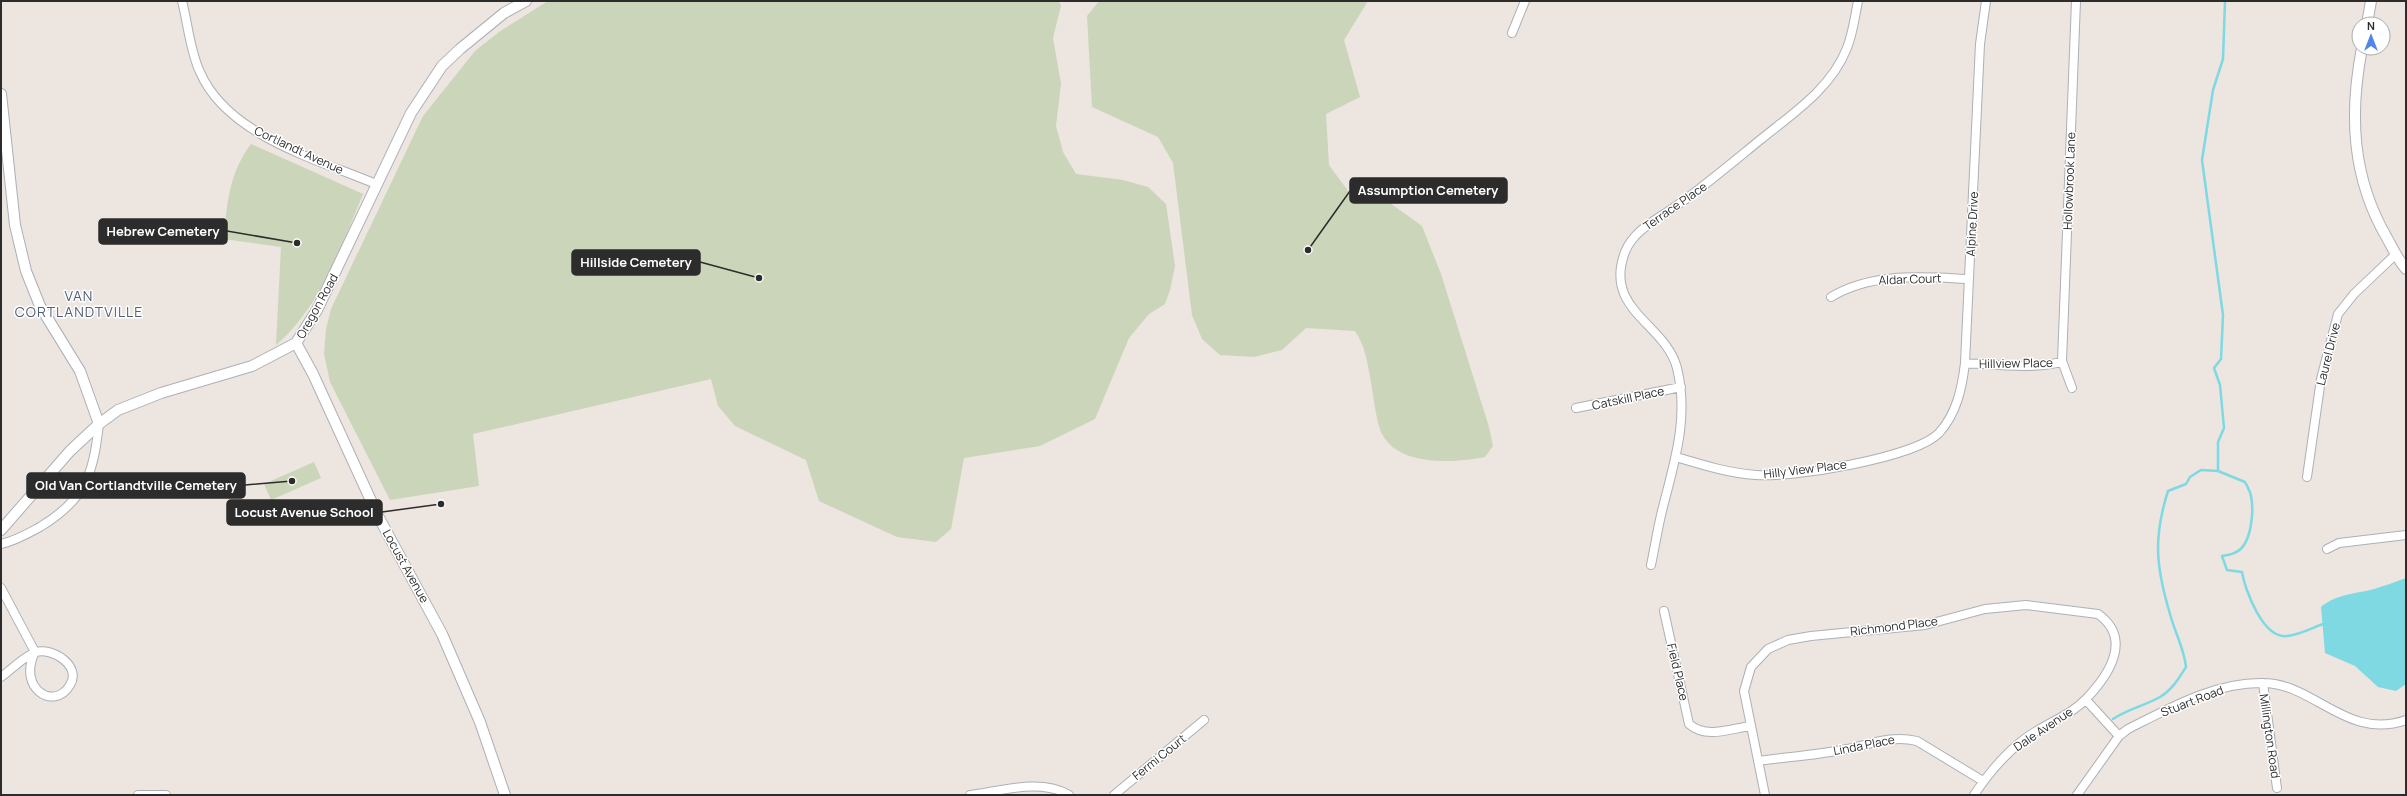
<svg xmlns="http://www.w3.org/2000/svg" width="2407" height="796" font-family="Manrope,sans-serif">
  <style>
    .cemetery { fill: #cbd5b9 }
    .water { fill: #7ed9e3 }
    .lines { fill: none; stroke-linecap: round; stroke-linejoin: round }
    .stream { stroke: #7ed9e3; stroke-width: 2.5 }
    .minor-casing { stroke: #adb0b7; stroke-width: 10 }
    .tertiary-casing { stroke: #adb0b7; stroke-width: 12 }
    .minor { stroke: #fff; stroke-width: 8 }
    .tertiary { stroke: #fff; stroke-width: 10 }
    .labels { text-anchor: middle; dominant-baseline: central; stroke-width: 3; stroke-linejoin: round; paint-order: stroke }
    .street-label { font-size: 12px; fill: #2c2c2c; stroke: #fff }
    .quarter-label { font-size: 14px; letter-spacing: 1px; fill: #515f79; stroke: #fff }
    .leader { fill: none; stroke: #2c2c2c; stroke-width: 1.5 }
    .callout-dot { fill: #2c2c2c; stroke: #fff; stroke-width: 1.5 }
    .callout { fill: #2c2c2c; stroke: #2c2c2c; stroke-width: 1.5 }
    .callout-label { font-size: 13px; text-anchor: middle; font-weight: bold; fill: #fff }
  </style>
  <rect width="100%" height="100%" fill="#ece5e0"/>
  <path class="cemetery" d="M548,1H1059L1061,6L1053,38L1061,84L1056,126L1063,152L1076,174L1123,180L1148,187L1166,204L1175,266L1170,290L1165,304L1149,314L1129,338L1095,419L1040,446L964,458L951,529L936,542L897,537L819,501L806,460L735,426L718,406L711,379L473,434L479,486L390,500L330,382L324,354L326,329L331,309L423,116L475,51L499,32Z
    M1099,1H1368L1344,40L1360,97L1326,114L1329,165L1351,195L1383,198L1422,226L1441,274L1489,427L1493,446L1485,457C1455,463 1399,467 1382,434C1376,422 1373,391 1370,377C1367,360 1365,346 1355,331L1306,328L1282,350L1254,357L1220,355L1202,339L1192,315L1173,163L1158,137L1092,107L1087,16Z
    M251,144L363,194C341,247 321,306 276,345L281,247L224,239C227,202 229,174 251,144Z
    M314,462L321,478L271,500L264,484Z"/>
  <path class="water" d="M2406,578V684L2396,691L2378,687L2355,666L2325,653L2321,607C2336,594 2355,594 2374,589C2384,586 2395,582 2406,578Z"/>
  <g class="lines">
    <path class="stream" d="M2218,471V442L2224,428L2220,385L2214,368L2221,359L2223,315L2202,160L2213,90L2223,59L2225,1
      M2113,719C2128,709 2144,706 2160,697C2172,690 2179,678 2186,667C2184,648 2175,633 2170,614C2156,567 2153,538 2168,491L2186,484L2190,477L2201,470L2218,471L2245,482C2247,486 2250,491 2251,496C2254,511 2252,547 2234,553C2231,555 2226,555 2222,556L2227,570L2242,572C2245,590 2263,639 2287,636C2299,635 2312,628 2323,624"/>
    <g class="minor-casing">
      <path id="minor" d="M182,1C188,24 190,51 200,72C227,135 316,159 376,184
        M1512,33L1525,1
        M1831,297C1873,272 1922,277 1969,279
        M1965,363C1989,364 2042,370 2062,361
        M2072,388L2062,361L2076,1
        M1576,408L1681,387
        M1676,457C1703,465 1728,473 1756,475C1791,478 1915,458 1939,433C1957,413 1962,388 1965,363L1980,44L1986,1
        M2307,477L2321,379L2338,314L2354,294L2396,254
        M1,544C15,541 27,534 40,527C86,499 93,475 99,424
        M2327,549L2339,543L2406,535
        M1651,565C1655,546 1658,526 1663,507C1675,460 1689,417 1677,368C1665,323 1603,310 1625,252C1634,229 1660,218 1679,204C1707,184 1733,162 1760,140C1792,114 1831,89 1847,48C1853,33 1855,16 1858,1
        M1,588L35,652C17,688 54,712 70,685C82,666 52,647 36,652C24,656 11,670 1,677
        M1664,611L1689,724C1706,739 1730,729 1750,726
        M2263,683L2277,788
        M2086,700L2119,736
        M1758,761C1787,757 1818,755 1847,749C1872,744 1891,735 1917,741L1983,781
        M138,795H166
        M970,795C1001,791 1041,778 1069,795
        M1114,795L1204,720
        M1765,795L1744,691L1751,667L1768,649L1788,640L1811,636L1925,625L1985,609L2026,605L2098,614C2133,639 2109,675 2086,699C2069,717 2041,725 2022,741C2003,756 1988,774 1974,795
        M2077,795L2119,736L2128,729C2170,708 2215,682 2263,683C2314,683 2347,741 2406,720"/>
    </g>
    <g class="tertiary-casing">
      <path id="tertiary" d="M2367,24L2371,1
        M2362,48C2349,115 2352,178 2387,238C2393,249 2398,260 2406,269
        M1,94L15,225L26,271L40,306L80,371L99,424
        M296,343L313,374L378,516L442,634L480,722L505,795
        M1,530L70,451L99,424L118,410L161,393L252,366L296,343L317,310L411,113L442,66L460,49L504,13L526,1"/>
    </g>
    <use href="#minor" class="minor"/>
    <use href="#tertiary" class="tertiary"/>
  </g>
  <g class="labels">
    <g class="street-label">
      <text transform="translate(299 150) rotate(25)">Cortlandt Avenue</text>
      <text transform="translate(2069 181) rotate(-88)">Hollowbrook Lane</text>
      <text transform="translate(1675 206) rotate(-35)">Terrace Place</text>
      <text transform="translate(1972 224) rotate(-87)">Alpine Drive</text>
      <text transform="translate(1910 279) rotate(-2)">Aldar Court</text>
      <text transform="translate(317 306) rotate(-61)">Oregon Road</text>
      <text transform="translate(2328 354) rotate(-76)">Laurel Drive</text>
      <text transform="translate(2016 363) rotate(-1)">Hillview Place</text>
      <text transform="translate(1628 398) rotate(-12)">Catskill Place</text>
      <text transform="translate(1805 469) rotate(-7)">Hilly View Place</text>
      <text transform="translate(406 566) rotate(61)">Locust Avenue</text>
      <text transform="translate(1894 626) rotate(-7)">Richmond Place</text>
      <text transform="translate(1678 672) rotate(77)">Field Place</text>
      <text transform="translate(2192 701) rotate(-21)">Stuart Road</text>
      <text transform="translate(2043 729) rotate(-34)">Dale Avenue</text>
      <text transform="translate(2270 736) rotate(82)">Millington Road</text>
      <text transform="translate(1864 745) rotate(-11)">Linda Place</text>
      <text transform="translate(1159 757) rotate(-39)">Fermi Court</text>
    </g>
    <g class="quarter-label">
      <text x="79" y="295">VAN<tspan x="79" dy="16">CORTLANDTVILLE</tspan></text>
    </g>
  </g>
  <path class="leader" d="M1308 250L1350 191M297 243L227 231M759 278L700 262M292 481L245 485M441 504L382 512"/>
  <g class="callout-dot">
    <circle cx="1308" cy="250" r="4"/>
    <circle cx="297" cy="243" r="4"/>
    <circle cx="759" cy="278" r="4"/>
    <circle cx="292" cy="481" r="4"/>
    <circle cx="441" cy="504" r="4"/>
  </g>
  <g class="callout">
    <rect x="1350" y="178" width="157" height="25" rx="4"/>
    <rect x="99" y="219" width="128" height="25" rx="4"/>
    <rect x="572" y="250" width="128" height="25" rx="4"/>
    <rect x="27" y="473" width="218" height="25" rx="4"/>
    <rect x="227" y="500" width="155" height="25" rx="4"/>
  </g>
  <g class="callout-label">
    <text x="1428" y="195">Assumption Cemetery</text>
    <text x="163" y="236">Hebrew Cemetery</text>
    <text x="636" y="267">Hillside Cemetery</text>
    <text x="136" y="490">Old Van Cortlandtville Cemetery</text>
    <text x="304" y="517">Locust Avenue School</text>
  </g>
  <rect width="2407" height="796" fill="none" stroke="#2c2c2c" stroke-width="4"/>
  <g transform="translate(2371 36)"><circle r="19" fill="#ffffff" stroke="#ababab"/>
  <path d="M0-3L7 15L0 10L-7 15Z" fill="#5186e8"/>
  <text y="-6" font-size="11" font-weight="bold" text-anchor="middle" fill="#2c2c2c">N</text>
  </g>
</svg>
